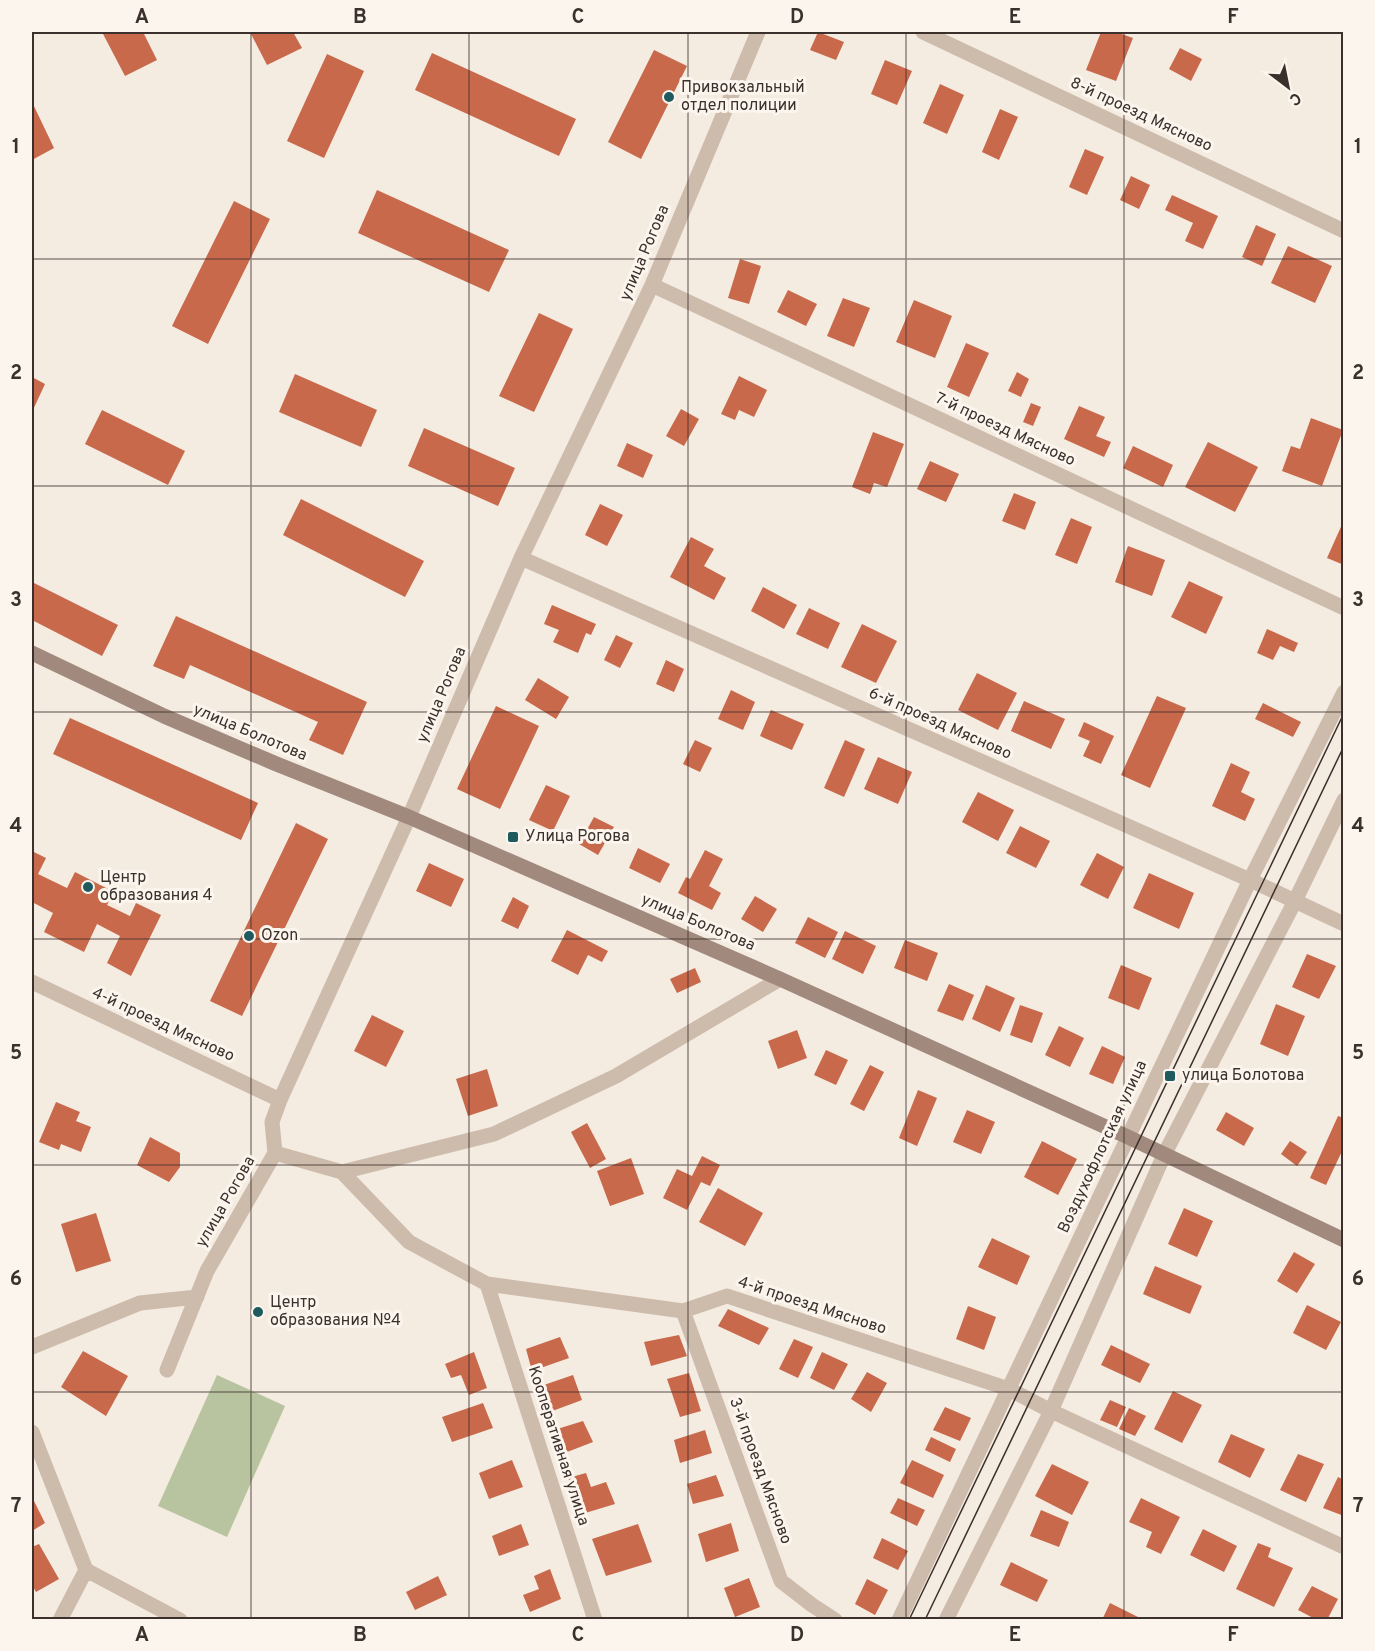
<svg xmlns="http://www.w3.org/2000/svg" width="1375" height="1651" font-family="Overpass,sans-serif">
  <style>
    .green { fill: #b8c4a0 }
    .building { fill: #c8694b }
    .lines { fill: none; stroke-linecap: round; stroke-linejoin: round }
    .street { stroke: #cdbbac; stroke-width: 15 }
    .secondary { stroke: #a18a7d; stroke-width: 15 }
    .tram { stroke: #3b302b; stroke-width: 1.5 }
    .grid { fill: none; stroke: #3b302b; stroke-width: 1.5; stroke-opacity: 0.55 }
    .poi-dot { fill: #1f5a5e; stroke: #fbf5ee; stroke-width: 2 }
    .labels { text-anchor: middle; dominant-baseline: central; stroke-width: 6; stroke-linejoin: round; paint-order: stroke }
    .poi-label { font-size: 16px; fill: #3b302b; stroke: #fbf5ee; text-anchor: start }
    .street-label { font-size: 16px; fill: #3b302b; stroke: #fbf5ee }
    .neatline { fill: none; stroke: #3b302b; stroke-width: 2 }
    .grid-label { font-size: 20px; text-anchor: middle; font-weight: bold; fill: #3b302b }
  </style>
  <rect width="100%" height="100%" fill="#f4ebe1"/>
  <path class="green" d="M217,1375L285,1406L227,1537L158,1506Z"/>
  <path class="building" d="M102,32H143L157,60L125,76Z
    M250,32H293L302,48L267,65Z
    M818,32L844,42L836,60L810,50Z
    M1101,32H1116L1133,38L1116,81L1086,70Z
    M1180,48L1202,59L1191,81L1169,69Z
    M654,50L687,66L641,159L608,142Z
    M432,53L576,119L559,156L415,90Z
    M327,54L364,71L324,158L287,141Z
    M885,60L912,71L897,105L871,94Z
    M940,84L964,95L947,134L923,123Z
    M32,102L54,148L32,160Z
    M1000,109L1018,117L999,160L982,152Z
    M1085,149L1104,157L1087,195L1069,187Z
    M1131,176L1150,185L1139,209L1120,200Z
    M377,190L509,250L489,292L358,233Z
    M1172,195L1218,216L1203,249L1185,241L1193,223L1165,210Z
    M234,201L270,219L208,344L172,326Z
    M1256,225L1276,234L1262,266L1242,257Z
    M1288,246L1332,266L1315,303L1271,283Z
    M740,259L761,266L749,304L728,298Z
    M788,290L817,304L806,326L777,312Z
    M843,298L870,308L854,347L827,336Z
    M914,300L952,316L935,358L896,342Z
    M539,313L573,329L534,412L499,396Z
    M966,343L989,353L969,397L947,387Z
    M1017,372L1029,379L1021,397L1008,391Z
    M295,374L377,410L361,447L279,412Z
    M739,376L767,390L754,417L739,410L735,420L721,414Z
    M32,377L45,384L32,412Z
    M1031,403L1041,407L1033,426L1023,422Z
    M1079,406L1105,417L1096,436L1111,442L1104,457L1064,439Z
    M681,409L699,419L684,446L666,436Z
    M102,410L185,451L168,485L85,444Z
    M1311,418L1343,430L1322,486L1282,471L1291,446L1300,449Z
    M424,428L515,468L498,506L408,466Z
    M873,432L904,444L887,487L874,483L870,494L852,487Z
    M1208,442L1258,467L1235,512L1185,487Z
    M627,443L653,455L643,478L617,466Z
    M1133,446L1173,465L1163,487L1123,468Z
    M930,461L959,474L946,502L917,489Z
    M1014,493L1036,502L1025,530L1002,521Z
    M301,499L424,561L405,597L283,535Z
    M600,504L623,515L607,546L585,535Z
    M1071,518L1092,527L1077,564L1055,555Z
    M1344,520V565L1327,558Z
    M691,537L714,549L704,566L726,578L714,600L670,577Z
    M1128,546L1165,560L1152,596L1115,582Z
    M1189,581L1223,597L1206,634L1171,617Z
    M32,582L118,625L102,656L32,620Z
    M763,587L797,605L784,629L751,611Z
    M552,605L596,624L591,635L586,633L578,653L553,642L559,630L544,624Z
    M809,608L840,623L828,649L796,634Z
    M176,616L367,702L343,755L309,740L318,722L190,665L184,679L153,666Z
    M862,624L897,641L876,683L841,667Z
    M1267,629L1298,643L1294,652L1280,646L1273,660L1257,653Z
    M616,635L633,643L620,668L604,660Z
    M666,660L684,669L674,692L656,684Z
    M977,673L1017,693L998,730L958,710Z
    M538,678L569,697L556,719L525,700Z
    M731,690L755,702L743,730L718,719Z
    M1157,696L1186,708L1150,788L1121,775Z
    M1024,701L1065,719L1051,749L1011,731Z
    M1263,703L1301,722L1293,737L1255,719Z
    M496,706L539,726L500,809L457,789Z
    M771,710L804,724L792,750L760,736Z
    M70,718L258,803L241,840L53,754Z
    M1084,722L1114,736L1101,764L1083,756L1090,741L1078,736Z
    M695,740L712,748L700,772L683,764Z
    M845,740L865,749L844,797L824,788Z
    M878,757L912,772L898,804L864,789Z
    M1231,763L1250,772L1241,792L1255,799L1245,821L1212,806Z
    M546,785L570,796L553,831L529,820Z
    M978,792L1014,810L998,841L962,822Z
    M594,817L614,827L598,855L579,844Z
    M296,823L328,839L242,1016L210,1001Z
    M1020,826L1050,841L1036,868L1006,853Z
    M638,848L670,864L660,883L629,868Z
    M705,850L723,859L709,886L721,893L712,910L678,893L686,877L690,879Z
    M32,851L46,858L38,874L67,888L75,872L114,892L107,905L130,916L136,903L161,915L131,976L107,963L120,936L97,924L84,952L44,932L53,913L32,902Z
    M1097,853L1124,867L1108,899L1080,885Z
    M429,863L464,879L451,907L416,891Z
    M1149,873L1194,893L1179,929L1133,908Z
    M755,896L777,909L763,932L741,919Z
    M513,897L529,906L518,929L501,921Z
    M808,917L838,932L825,958L795,943Z
    M567,930L608,951L602,962L588,955L578,975L551,961Z
    M845,931L876,946L863,974L832,959Z
    M905,940L938,953L927,981L894,968Z
    M1307,954L1336,966L1319,999L1292,987Z
    M1121,965L1152,978L1139,1010L1108,998Z
    M695,968L701,982L677,993L670,979Z
    M949,984L974,995L963,1021L937,1011Z
    M986,985L1015,998L1000,1032L972,1019Z
    M1276,1004L1305,1016L1288,1056L1260,1044Z
    M1020,1005L1043,1013L1032,1043L1010,1035Z
    M372,1015L404,1031L386,1067L354,1051Z
    M1059,1026L1084,1038L1070,1067L1045,1055Z
    M797,1030L807,1058L778,1069L768,1041Z
    M1102,1046L1125,1057L1113,1084L1089,1074Z
    M826,1050L848,1060L836,1085L814,1075Z
    M870,1065L884,1072L864,1111L850,1104Z
    M487,1069L498,1106L468,1116L456,1079Z
    M918,1090L937,1098L917,1146L899,1138Z
    M56,1102L80,1112L76,1121L91,1127L81,1152L61,1144L59,1150L39,1142Z
    M967,1110L995,1122L981,1154L953,1142Z
    M1226,1112L1254,1128L1244,1146L1216,1130Z
    M1338,1116L1344,1118V1147L1326,1185L1310,1178Z
    M587,1123L606,1159L590,1168L571,1132Z
    M150,1137L180,1153V1167L169,1182L137,1165Z
    M1042,1141L1077,1159L1058,1195L1024,1177Z
    M1290,1141L1307,1152L1297,1166L1281,1154Z
    M702,1156L720,1165L710,1186L701,1182L687,1210L663,1198L677,1169L692,1176Z
    M631,1158L644,1194L610,1206L597,1171Z
    M718,1188L763,1213L745,1246L699,1222Z
    M1184,1208L1213,1221L1197,1257L1168,1244Z
    M96,1213L111,1261L76,1272L61,1224Z
    M992,1238L1030,1256L1017,1285L978,1267Z
    M1294,1252L1315,1264L1297,1293L1277,1281Z
    M1155,1266L1202,1286L1190,1314L1143,1294Z
    M1307,1305L1341,1322L1326,1350L1293,1333Z
    M968,1306L996,1317L984,1350L956,1339Z
    M728,1309L769,1328L759,1345L718,1326Z
    M679,1335L687,1356L651,1366L644,1342Z
    M560,1337L569,1358L532,1371L526,1349Z
    M794,1339L813,1347L798,1378L779,1369Z
    M1111,1345L1150,1364L1140,1383L1101,1365Z
    M83,1351L128,1376L106,1416L61,1387Z
    M474,1352L487,1388L469,1395L461,1375L451,1378L445,1364Z
    M822,1352L848,1364L834,1390L810,1378Z
    M867,1372L887,1383L871,1412L851,1399Z
    M689,1373L701,1411L680,1417L667,1379Z
    M573,1375L582,1400L547,1413L538,1387Z
    M1173,1391L1202,1405L1182,1443L1154,1429Z
    M1110,1400L1126,1407L1117,1427L1100,1420Z
    M483,1403L493,1428L452,1442L442,1417Z
    M945,1407L971,1418L960,1441L933,1430Z
    M1129,1408L1146,1416L1135,1436L1119,1429Z
    M583,1421L593,1442L562,1454L554,1430Z
    M705,1430L712,1453L680,1463L674,1440Z
    M1231,1434L1265,1449L1250,1478L1218,1462Z
    M931,1437L956,1449L950,1462L925,1450Z
    M1298,1454L1324,1464L1306,1502L1280,1490Z
    M512,1460L523,1487L489,1499L479,1473Z
    M912,1460L944,1475L933,1498L900,1483Z
    M1052,1464L1089,1482L1072,1515L1035,1496Z
    M586,1473L591,1487L606,1482L615,1504L582,1514L568,1478Z
    M716,1475L724,1496L693,1504L687,1484Z
    M1338,1477L1344,1480V1516L1323,1508Z
    M32,1497L45,1523L32,1531Z
    M898,1498L925,1510L917,1526L890,1513Z
    M1141,1498L1180,1517L1161,1554L1146,1547L1152,1532L1129,1522Z
    M1041,1510L1069,1522L1059,1547L1030,1536Z
    M731,1523L739,1551L706,1562L698,1534Z
    M521,1524L529,1545L499,1556L492,1536Z
    M638,1524L652,1562L606,1576L592,1539Z
    M1203,1529L1237,1546L1224,1572L1190,1555Z
    M882,1538L908,1551L898,1570L873,1558Z
    M1258,1543L1271,1548L1268,1557L1293,1568L1274,1607L1236,1589Z
    M39,1544L59,1579L36,1592L32,1585V1547Z
    M1011,1562L1048,1580L1037,1602L1000,1585Z
    M550,1569L561,1599L530,1612L523,1595L539,1589L534,1576Z
    M438,1576L447,1595L415,1610L406,1592Z
    M749,1578L760,1607L735,1617L724,1588Z
    M867,1579L888,1590L875,1615L855,1604Z
    M1312,1586L1338,1599L1327,1620H1317L1298,1610Z
    M1110,1603L1144,1620H1102Z"/>
  <g class="lines">
    <path class="street" d="M923,32L1344,231
      M652,285L1344,608
      M521,558L1250,880L1344,924
      M32,982L280,1100
      M275,1153L342,1172L409,1242L487,1284L683,1311L727,1296L1009,1389L1051,1411L1344,1547
      M342,1172L494,1134L616,1076L780,979
      M487,1284L595,1620
      M683,1311L781,1581L812,1605L835,1620
      M32,1347L140,1303L197,1297
      M167,1370L207,1271L275,1153L272,1122L280,1100L409,817L521,558L652,285L758,32
      M32,1432L86,1570
      M86,1570L180,1620
      M60,1620L86,1570
      M899,1620L1250,880L1344,692
      M946,1620L1051,1411L1164,1155L1295,901L1344,800"/>
    <path class="secondary" d="M32,653L164,716L274,763L409,817L780,979L1128,1137L1344,1240"/>
    <path class="tram" d="M909,1620L1344,713
      M925,1620L1344,746"/>
  </g>
  <path class="grid" d="M251,32V1620M469,32V1620M688,32V1620M906,32V1620M1124,32V1620M32,259H1344M32,486H1344M32,712H1344M32,939H1344M32,1165H1344M32,1392H1344"/>
  <g class="poi-dot">
    <circle cx="669" cy="97" r="6"/>
    <rect x="507" y="831" width="12" height="12" rx="3"/>
    <circle cx="88" cy="887" r="6"/>
    <circle cx="249" cy="936" r="6"/>
    <rect x="1164" y="1070" width="12" height="12" rx="3"/>
    <circle cx="258" cy="1312" r="6"/>
  </g>
  <g class="labels">
    <g class="poi-label">
      <text x="681" y="88">Привокзальный<tspan x="681" dy="18">отдел полиции</tspan></text>
      <text x="525" y="837">Улица Рогова</text>
      <text x="100" y="878">Центр<tspan x="100" dy="18">образования 4</tspan></text>
      <text x="261" y="936">Ozon</text>
      <text x="1182" y="1076">улица Болотова</text>
      <text x="270" y="1303">Центр<tspan x="270" dy="18">образования №4</tspan></text>
    </g>
    <g class="street-label">
      <text transform="translate(1141 115) rotate(25)">8-й проезд Мясново</text>
      <text transform="translate(645 253) rotate(-67)">улица Рогова</text>
      <text transform="translate(1005 430) rotate(25)">7-й проезд Мясново</text>
      <text transform="translate(442 695) rotate(-67)">улица Рогова</text>
      <text transform="translate(940 724) rotate(24)">6-й проезд Мясново</text>
      <text transform="translate(250 733) rotate(23)">улица Болотова</text>
      <text transform="translate(698 923) rotate(23)">улица Болотова</text>
      <text transform="translate(163 1025) rotate(25)">4-й проезд Мясново</text>
      <text transform="translate(1103 1147) rotate(-65)">Воздухофлотская улица</text>
      <text transform="translate(226 1202) rotate(-60)">улица Рогова</text>
      <text transform="translate(812 1306) rotate(18)">4-й проезд Мясново</text>
      <text transform="translate(558 1446) rotate(72)">Кооперативная улица</text>
      <text transform="translate(760 1471) rotate(70)">3-й проезд Мясново</text>
    </g>
  </g>
  <rect width="1375" height="1651" fill="none" stroke="#fbf5ee" stroke-width="66"/>
  <g transform="translate(1288 87) rotate(148)" stroke="#fbf5ee" stroke-width="4.5" paint-order="stroke">
  <path d="M0-4.5L10 22L0 15L-10 22Z" fill="#3b302b"/>
  <text y="-9" font-size="16" font-weight="bold" text-anchor="middle" fill="#3b302b">С</text>
  </g>
  <rect x="33" y="33" width="1309" height="1585" class="neatline"/>
  <g class="grid-label">
    <text x="142" y="23">A</text>
    <text x="360" y="23">B</text>
    <text x="578" y="23">C</text>
    <text x="797" y="23">D</text>
    <text x="1015" y="23">E</text>
    <text x="1233" y="23">F</text>
    <text x="16" y="153">1</text>
    <text x="1358" y="153">1</text>
    <text x="16" y="379">2</text>
    <text x="1358" y="379">2</text>
    <text x="16" y="606">3</text>
    <text x="1358" y="606">3</text>
    <text x="16" y="832">4</text>
    <text x="1358" y="832">4</text>
    <text x="16" y="1059">5</text>
    <text x="1358" y="1059">5</text>
    <text x="16" y="1285">6</text>
    <text x="1358" y="1285">6</text>
    <text x="16" y="1512">7</text>
    <text x="1358" y="1512">7</text>
    <text x="142" y="1641">A</text>
    <text x="360" y="1641">B</text>
    <text x="578" y="1641">C</text>
    <text x="797" y="1641">D</text>
    <text x="1015" y="1641">E</text>
    <text x="1233" y="1641">F</text>
  </g>
</svg>
